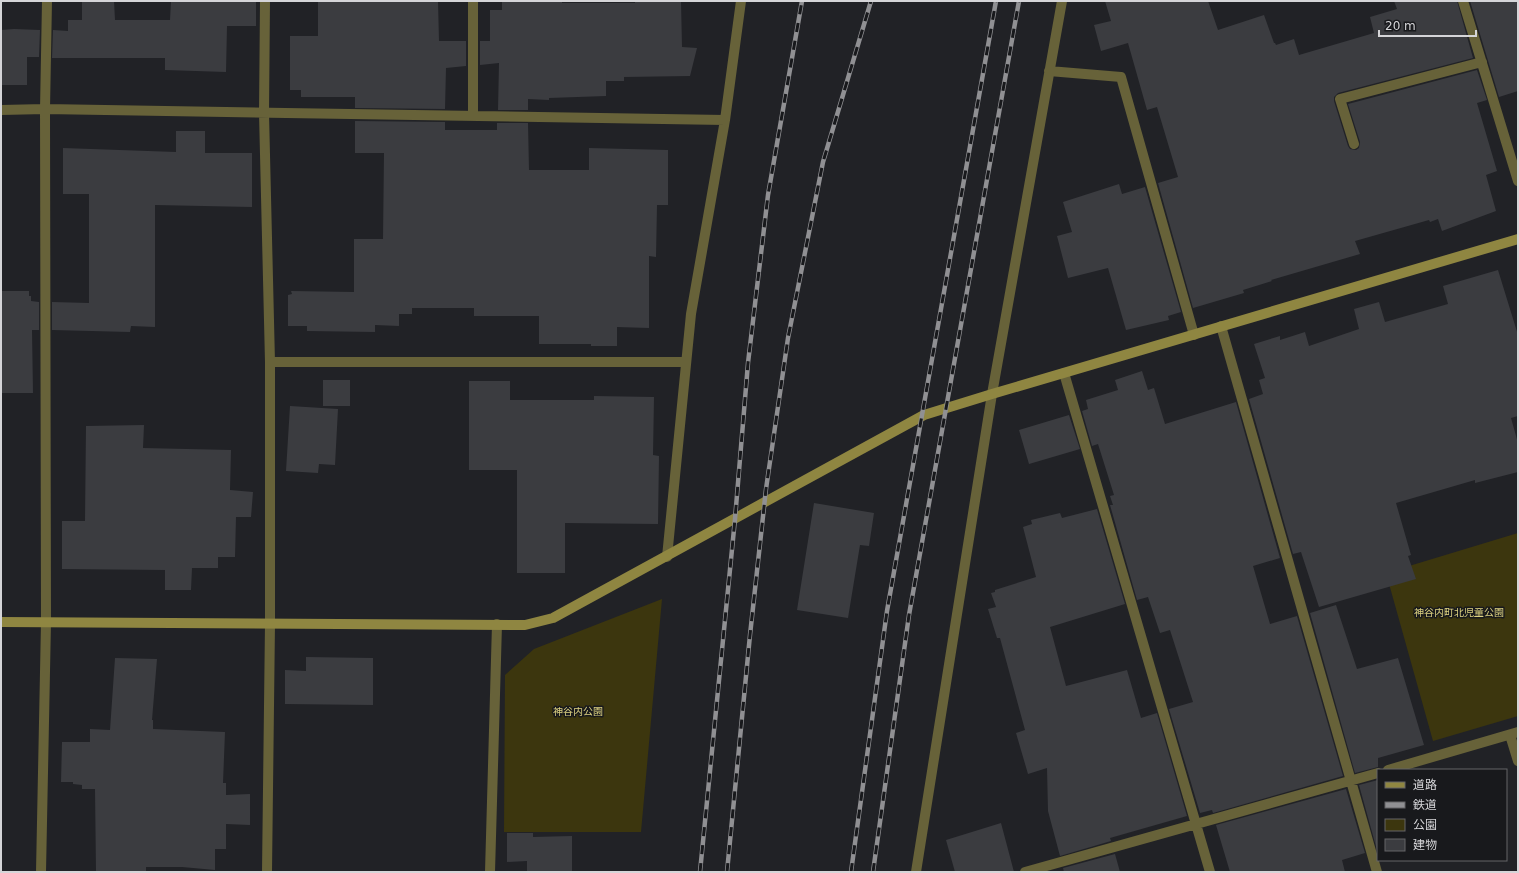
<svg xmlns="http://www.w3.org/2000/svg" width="1519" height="873" font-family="'DejaVu Sans','Noto Sans JP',sans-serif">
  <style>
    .green { fill: #3c360e }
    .building { fill: #3b3c40 }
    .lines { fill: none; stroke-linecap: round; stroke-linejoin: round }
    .street { stroke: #676239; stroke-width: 10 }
    .secondary { stroke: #8f8641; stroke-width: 10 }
    .rail-casing { stroke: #909093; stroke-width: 4.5 }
    .rail { stroke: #18191c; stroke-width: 3; stroke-dasharray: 9; stroke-linecap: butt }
    .labels { text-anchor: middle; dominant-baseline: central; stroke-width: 3; stroke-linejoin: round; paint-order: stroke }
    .park-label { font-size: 10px; fill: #ded381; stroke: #18191c }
  </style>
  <rect width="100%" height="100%" fill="#212226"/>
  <path class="green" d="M1518,533V716L1433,741L1386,573Z
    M662,599L641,832H504L505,675L534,649Z"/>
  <path class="building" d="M82,1H114L115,20H170L171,1H256V26H227L226,72L165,70V58H52L53,30L68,31V20H82Z
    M318,1L395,2V1H438L439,41H466V66L446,68L445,109L355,108V97H301V90H290V36H318Z
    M502,1H562V3H635V1H681L682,47L697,48L690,76L624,77V81H606V96L549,98V100L528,99V110H498L499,63L480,65V41H490V10H502Z
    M1105,1H1208L1218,30L1264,15L1274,43H1275L1276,45L1294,39L1299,55L1374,33L1370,17L1397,9L1394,1H1457L1473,58L1338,93L1334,97V101L1348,146L1350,149L1356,150L1359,148L1360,142L1348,104L1477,70L1487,100L1477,103L1497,171L1486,175L1496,211L1442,231L1438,219L1430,222L1429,220L1355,241L1360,254L1271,280L1272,281L1243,290L1244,293L1193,308L1158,183L1178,177L1157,107L1147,110L1128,43L1101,51L1094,25L1111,21Z
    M1470,1H1518V91L1499,97Z
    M14,29L40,30L39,57H27V85H1V30Z
    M355,121L445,122V130H497V123H528L529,170H589V148L668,150V205H657L656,257L649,256V328L617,327V346H591V344H539V316H474V308H412V314H399V326L375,325V332L307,331V326H288V295L292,294L291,291L354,292V239H383L384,153H355Z
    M176,131H205V153H252V207L155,205V327L131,326L130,332L52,330V302L89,303V194H63V148L176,152Z
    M1119,184L1122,194L1145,187L1181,312L1168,316L1169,320L1126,330L1108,268L1068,278L1057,236L1072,232L1063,202Z
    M1498,270L1518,335V416L1511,418L1518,443V472L1475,483V480L1396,503L1411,555L1408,556L1416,579L1319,607L1301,552L1293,554L1249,399L1263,394L1259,380L1265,378L1254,344L1280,336V340L1305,332L1309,346L1359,329L1354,309L1379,302L1385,322L1448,304L1443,286Z
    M1,291H29V296H31V301L39,302V330H32L33,393H1Z
    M1142,371L1148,390L1154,388L1165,424L1236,402L1280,558L1253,566L1270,624L1297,616L1343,776L1213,813L1212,810L1200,813L1169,709L1193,702L1170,630L1160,633L1148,597L1137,600L1110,505H1113L1110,496L1114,495L1098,444L1092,446L1082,411L1088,409L1086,400L1118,390L1115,380Z
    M323,380H350V406H323Z
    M469,381H510V400H594V396L654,397L653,455L659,456L658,524L565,523V573H517V470H469Z
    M290,406L338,409L335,465L319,464L318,473L286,471Z
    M1069,415L1080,449L1029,464L1019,430Z
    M144,425L143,448L231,450L230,490L253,492L251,517H236L235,557H218V568H192L191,590H165V570L62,569V521H85L86,426Z
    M814,503L874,513L869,546L860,545L848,618L797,610Z
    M1097,509L1125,604L1050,627L1066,686L1127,670L1141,718L1157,713L1187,816L1110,838L1111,841L1060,856L1048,811L1047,768L1028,774L1016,733L1025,730L1000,638H997L988,609L996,607L991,593L995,592V590L1036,577L1023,527L1032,524L1031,520L1060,513L1062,518Z
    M1336,605L1357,669L1398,658L1424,745L1378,758V767L1355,773L1310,613Z
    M306,657L373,658V705L285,704V670L306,671Z
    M115,658L157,659L152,720H153V729L225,732L223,783H226V795L250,794V825L226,824V849H215V870L182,867H146V872H96L95,789H82V785L73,784V782H61L62,742H90V729L110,730Z
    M1378,780V849L1377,850L1359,785Z
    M1346,789L1365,853L1342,860L1345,872H1230L1216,825Z
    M1001,823L1014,872H955L946,840Z
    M507,833H533V837L572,836V872H527V861L507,862Z
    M1115,854L1120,872H1064L1063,868Z"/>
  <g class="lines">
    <path class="street" d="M265,1L264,113L270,362V623L267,872
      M1463,1L1518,181
      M1049,71L1121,77L1194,335
      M1,110L45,109L725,120
      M473,116V1
      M1354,144L1340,99L1482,62
      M1221,326L1377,872
      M270,362H686
      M1064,373L1210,872
      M667,557L691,314L725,120L741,1
      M1510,735L1518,761
      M1388,770L1518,732
      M41,872L46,622L45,109L47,1
      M490,872L497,624
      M916,872L992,394L1062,1
      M1025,872L1378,773"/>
    <path class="secondary" d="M1,622L525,625L553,618L924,415L992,394L1518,239"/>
    <g class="rail-casing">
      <path id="rail" d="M700,872L735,519L748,363L768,195L802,1
        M727,872L750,635L766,489L788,338L823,162L871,1
        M851,872L887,611L996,1
        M873,872L909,615L1019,1"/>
    </g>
    <use href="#rail" class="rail"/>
  </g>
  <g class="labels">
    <g class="park-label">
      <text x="1459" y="612">神谷内町北児童公園</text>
      <text x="578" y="711">神谷内公園</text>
    </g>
  </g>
  <rect width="1519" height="873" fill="none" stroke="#d5d5d8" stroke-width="4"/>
  <rect x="1377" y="769" width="130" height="92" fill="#18191c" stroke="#646467"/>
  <rect x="1385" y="782" width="20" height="6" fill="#8f8641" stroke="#646467"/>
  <text x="1413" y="789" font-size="12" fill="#d5d5d8">道路</text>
  <rect x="1385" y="802" width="20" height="6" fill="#909093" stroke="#646467"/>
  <text x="1413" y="809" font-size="12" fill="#d5d5d8">鉄道</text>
  <rect x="1385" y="819" width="20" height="12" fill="#3c360e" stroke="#646467"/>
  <text x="1413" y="829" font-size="12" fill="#d5d5d8">公園</text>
  <rect x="1385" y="839" width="20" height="12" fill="#3b3c40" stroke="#646467"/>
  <text x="1413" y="849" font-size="12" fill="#d5d5d8">建物</text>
  <path d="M1379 30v6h97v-6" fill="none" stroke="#d5d5d8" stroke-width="2"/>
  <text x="1385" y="30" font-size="12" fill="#d5d5d8" stroke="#18191c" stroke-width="3" paint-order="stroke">20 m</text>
</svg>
